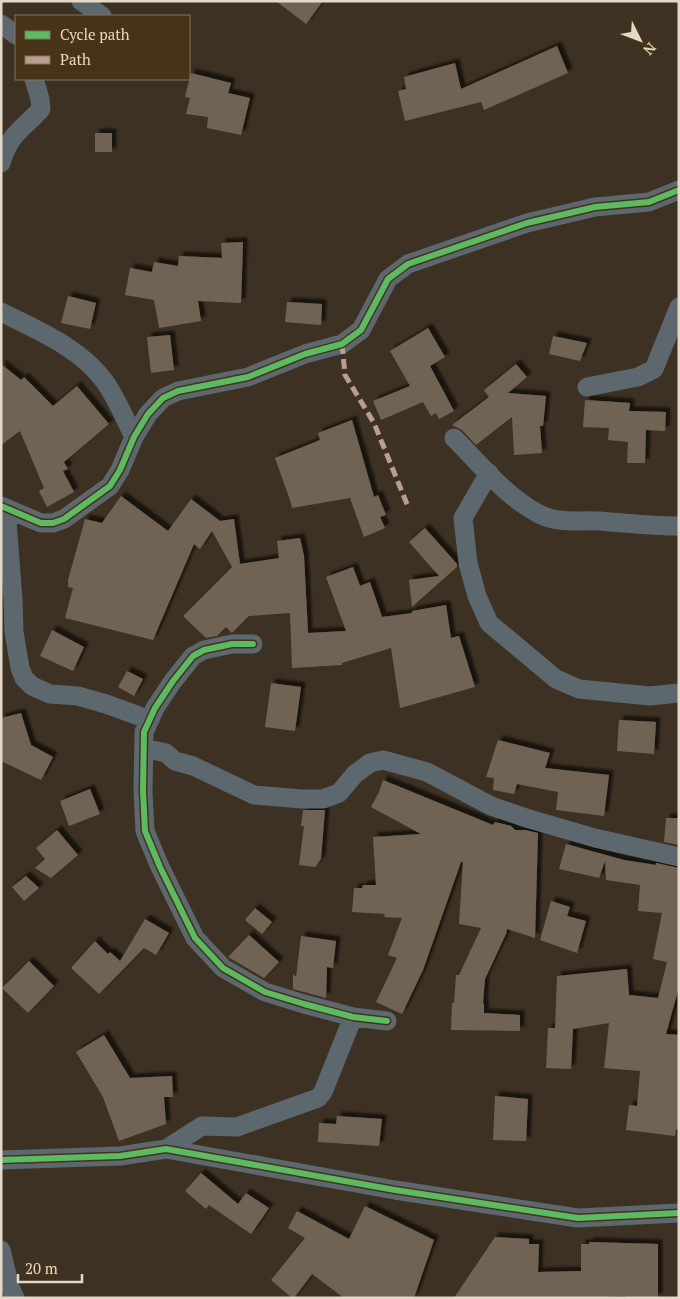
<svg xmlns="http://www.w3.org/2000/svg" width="680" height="1299" font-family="'PT Serif',serif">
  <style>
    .building { fill: #716453; filter: url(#shadow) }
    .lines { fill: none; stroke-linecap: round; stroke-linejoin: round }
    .street { stroke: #5c686e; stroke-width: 19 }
    .quiet { stroke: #b99d93; stroke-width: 5; stroke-dasharray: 10 5; stroke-linecap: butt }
    .cycleway-casing { stroke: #463318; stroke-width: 9 }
    .cycleway { stroke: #5cba63; stroke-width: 6 }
  </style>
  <defs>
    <filter id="shadow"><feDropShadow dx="4.5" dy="-4.5" stdDeviation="1" flood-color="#0009"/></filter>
  </defs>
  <rect width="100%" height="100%" fill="#3c3122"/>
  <path class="building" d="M276,1H323L306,24Z
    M557,46L568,73L484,110L481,102L405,121L398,91L406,89L404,77L455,63L461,89Z
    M191,73L231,83L228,93L250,98L241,135L207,128L208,117L186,114L190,98L185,97Z
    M95,133H112V152H95Z
    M243,242L241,303L198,301L201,321L159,328L154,300L125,295L130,268L152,272L154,262L178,266L179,256L222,258L221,243Z
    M68,296L96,303L90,329L61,323Z
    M287,302L322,304L321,325L285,322Z
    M428,328L445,357L430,366L454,411L439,419L436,413L431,416L423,402L381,420L373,401L410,386L390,351Z
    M170,335L174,370L151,373L147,337Z
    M553,336L587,343L580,361L549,354Z
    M1,364L21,380L24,377L53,406L77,386L109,424L64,462L68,469L63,471L74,492L47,507L39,491L44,488L20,431L1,445Z
    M516,364L527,377L508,393L546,396L543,426H540L542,453L514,455L512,417L476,445L462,430L452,425L489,397L484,390Z
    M585,400L630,403L629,411L666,412L665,431L646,430L645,463H627L628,442L608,440L609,428L583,427Z
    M352,420L374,497L378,495L386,515L380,517L385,528L364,537L350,498L292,508L290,500L275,458L320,440L318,433Z
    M121,496L168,531L191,499L220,521L234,519L240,564L279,558L277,541L300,538L304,556L308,633L346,631L326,577L353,567L360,586L370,582L382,617L412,613V611L446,605L451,638L459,636L475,687L400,708L391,648L342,663V665L292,668L290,613L249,616L232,633L226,627L217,636L206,638L183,616L232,567L212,531L200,549L194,544L153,640L65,618L73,588L68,587V580L85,519L102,523Z
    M425,528L457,564V567L412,607L409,580L439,576L409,542Z
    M52,630L84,647L73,671L40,656Z
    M127,671L143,679L134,696L118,687Z
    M271,683L301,687L295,731L265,727Z
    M21,713L31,745L53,757L41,780L1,761V718Z
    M619,720L656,722L654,754L617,751Z
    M498,740L550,753L545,768L609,775L604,816L556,810L558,792L517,784L514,794L493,790L494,778L486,777Z
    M383,780L493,825L495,822L511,826L515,830H525L538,833L535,938L507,929L506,934L485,979L483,1003H484V1013L520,1015V1031L451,1030L452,1003H454L456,975H459L481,928L459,924L463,862H461L423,970L402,1014L376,1002L397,958L388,955L402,918L384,917L385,914L352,912L354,888H362L363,885H376L373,837L421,834L371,807L379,792Z
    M90,789L100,814L69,826L60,801Z
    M303,810H325L321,859L315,867L299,865L304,826H301Z
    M666,818H679V845L664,842Z
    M57,830L78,855L51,878L35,868L45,859L36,848Z
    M566,844L624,860L656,865V863L679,868V987L666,1034L679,1035V1130H676L675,1136L626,1130L629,1105L637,1106L640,1071L604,1068L609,1023L573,1029L571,1069L546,1068L548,1028H555L557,976L627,969L629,995L658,998L667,962L653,959L662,913L638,911L640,885L606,880L605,861L599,878L559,869Z
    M26,876L39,888L24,901L12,887Z
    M551,901L570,907L567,916L586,921L577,953L540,940Z
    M255,908L272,922L262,934L245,920Z
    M145,919L169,933L156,955L144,948L99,994L71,968L95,941L108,954L110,952L120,961Z
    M249,935L279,962L264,978L228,957Z
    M301,936L336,941L333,968L327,967L326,998L293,989V974L296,977Z
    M29,961L54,986L28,1013L2,988Z
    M104,1035L130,1078L172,1076L173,1097H164L166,1124L119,1141L103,1097L76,1052Z
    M495,1096L528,1099L526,1141L493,1140Z
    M337,1116L382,1119L379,1146L318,1142L319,1123L336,1124Z
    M201,1173L238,1204L246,1193L269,1208L251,1234L209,1205L206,1209L185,1191Z
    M365,1206L434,1240L414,1298H344L312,1274L294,1298H292L271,1280L305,1238L288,1228L297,1211L349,1239Z
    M495,1237L529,1239V1244H539L538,1272L581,1271V1244H589V1242L658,1244V1298H625V1296L580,1298H454Z"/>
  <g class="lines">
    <path class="street" d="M81,1L102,16
      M1,24L16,35
      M1,163C10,133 21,131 41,109L40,99L34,79
      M1,312C37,330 81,348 105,382C117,399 125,419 134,437
      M587,387L638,377L654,369L679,307
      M454,438C480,464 506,497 539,514C559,524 578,520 599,521C626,523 652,526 679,526
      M489,473L463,518L468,563L477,596L489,623L556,679L579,689L650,696L679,693
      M1,506L41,523H53L64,519L110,486L120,470L134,437L148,414L163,398L178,391L248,377L305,354L342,344L361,330L388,279L408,264L527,223L595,207L649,202L679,190
      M6,509L13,599L14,632L20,668L24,678L32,686L50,694L78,696L106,704L150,720
      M253,644H232L204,650L193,656L173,681L155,708L144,732L143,791L145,831L160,867L195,938L223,968L265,992L304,1004L353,1017L387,1021
      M144,748L166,753L175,761L193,766L254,795L302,799H323L339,793L355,774L370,763L383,760L427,772L491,806L526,818L595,838L679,857
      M166,1149L202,1126L237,1127L318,1098L323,1092L353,1017
      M1,1160L120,1156L166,1149L395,1190L578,1218L679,1213
      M1,1250L10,1287L15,1298"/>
    <path class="quiet" d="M342,344L345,375L374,423L409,509"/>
    <g class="cycleway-casing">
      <path id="cycleway" d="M1,506L41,523H53L64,519L110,486L120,470L134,437L148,414L163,398L178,391L248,377L305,354L342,344L361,330L388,279L408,264L527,223L595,207L649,202L679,190
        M253,644H232L204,650L193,656L173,681L155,708L144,732L143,791L145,831L160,867L195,938L223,968L265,992L304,1004L353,1017L387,1021
        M1,1160L120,1156L166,1149L395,1190L578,1218L679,1213"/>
    </g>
    <use href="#cycleway" class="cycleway"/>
  </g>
  <rect width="680" height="1299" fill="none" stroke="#e4d8c8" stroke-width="5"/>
  <rect x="15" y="15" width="175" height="65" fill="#463318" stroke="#85755e"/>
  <rect x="25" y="31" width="25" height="8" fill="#5cba63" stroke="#85755e"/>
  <text x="60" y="40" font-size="15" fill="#e4d8c8">Cycle path</text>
  <rect x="25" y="56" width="25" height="8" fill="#b99d93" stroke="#85755e"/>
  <text x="60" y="65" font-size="15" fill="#e4d8c8">Path</text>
  <g transform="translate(640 40) rotate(132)" stroke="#463318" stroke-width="4" paint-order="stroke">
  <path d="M0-4L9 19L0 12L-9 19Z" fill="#e4d8c8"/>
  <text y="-8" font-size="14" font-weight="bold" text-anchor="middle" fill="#e4d8c8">N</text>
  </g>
  <path d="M18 1274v8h64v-8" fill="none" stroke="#e4d8c8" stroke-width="2.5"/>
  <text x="25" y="1274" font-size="15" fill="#e4d8c8" stroke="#463318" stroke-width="4" paint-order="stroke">20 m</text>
</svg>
